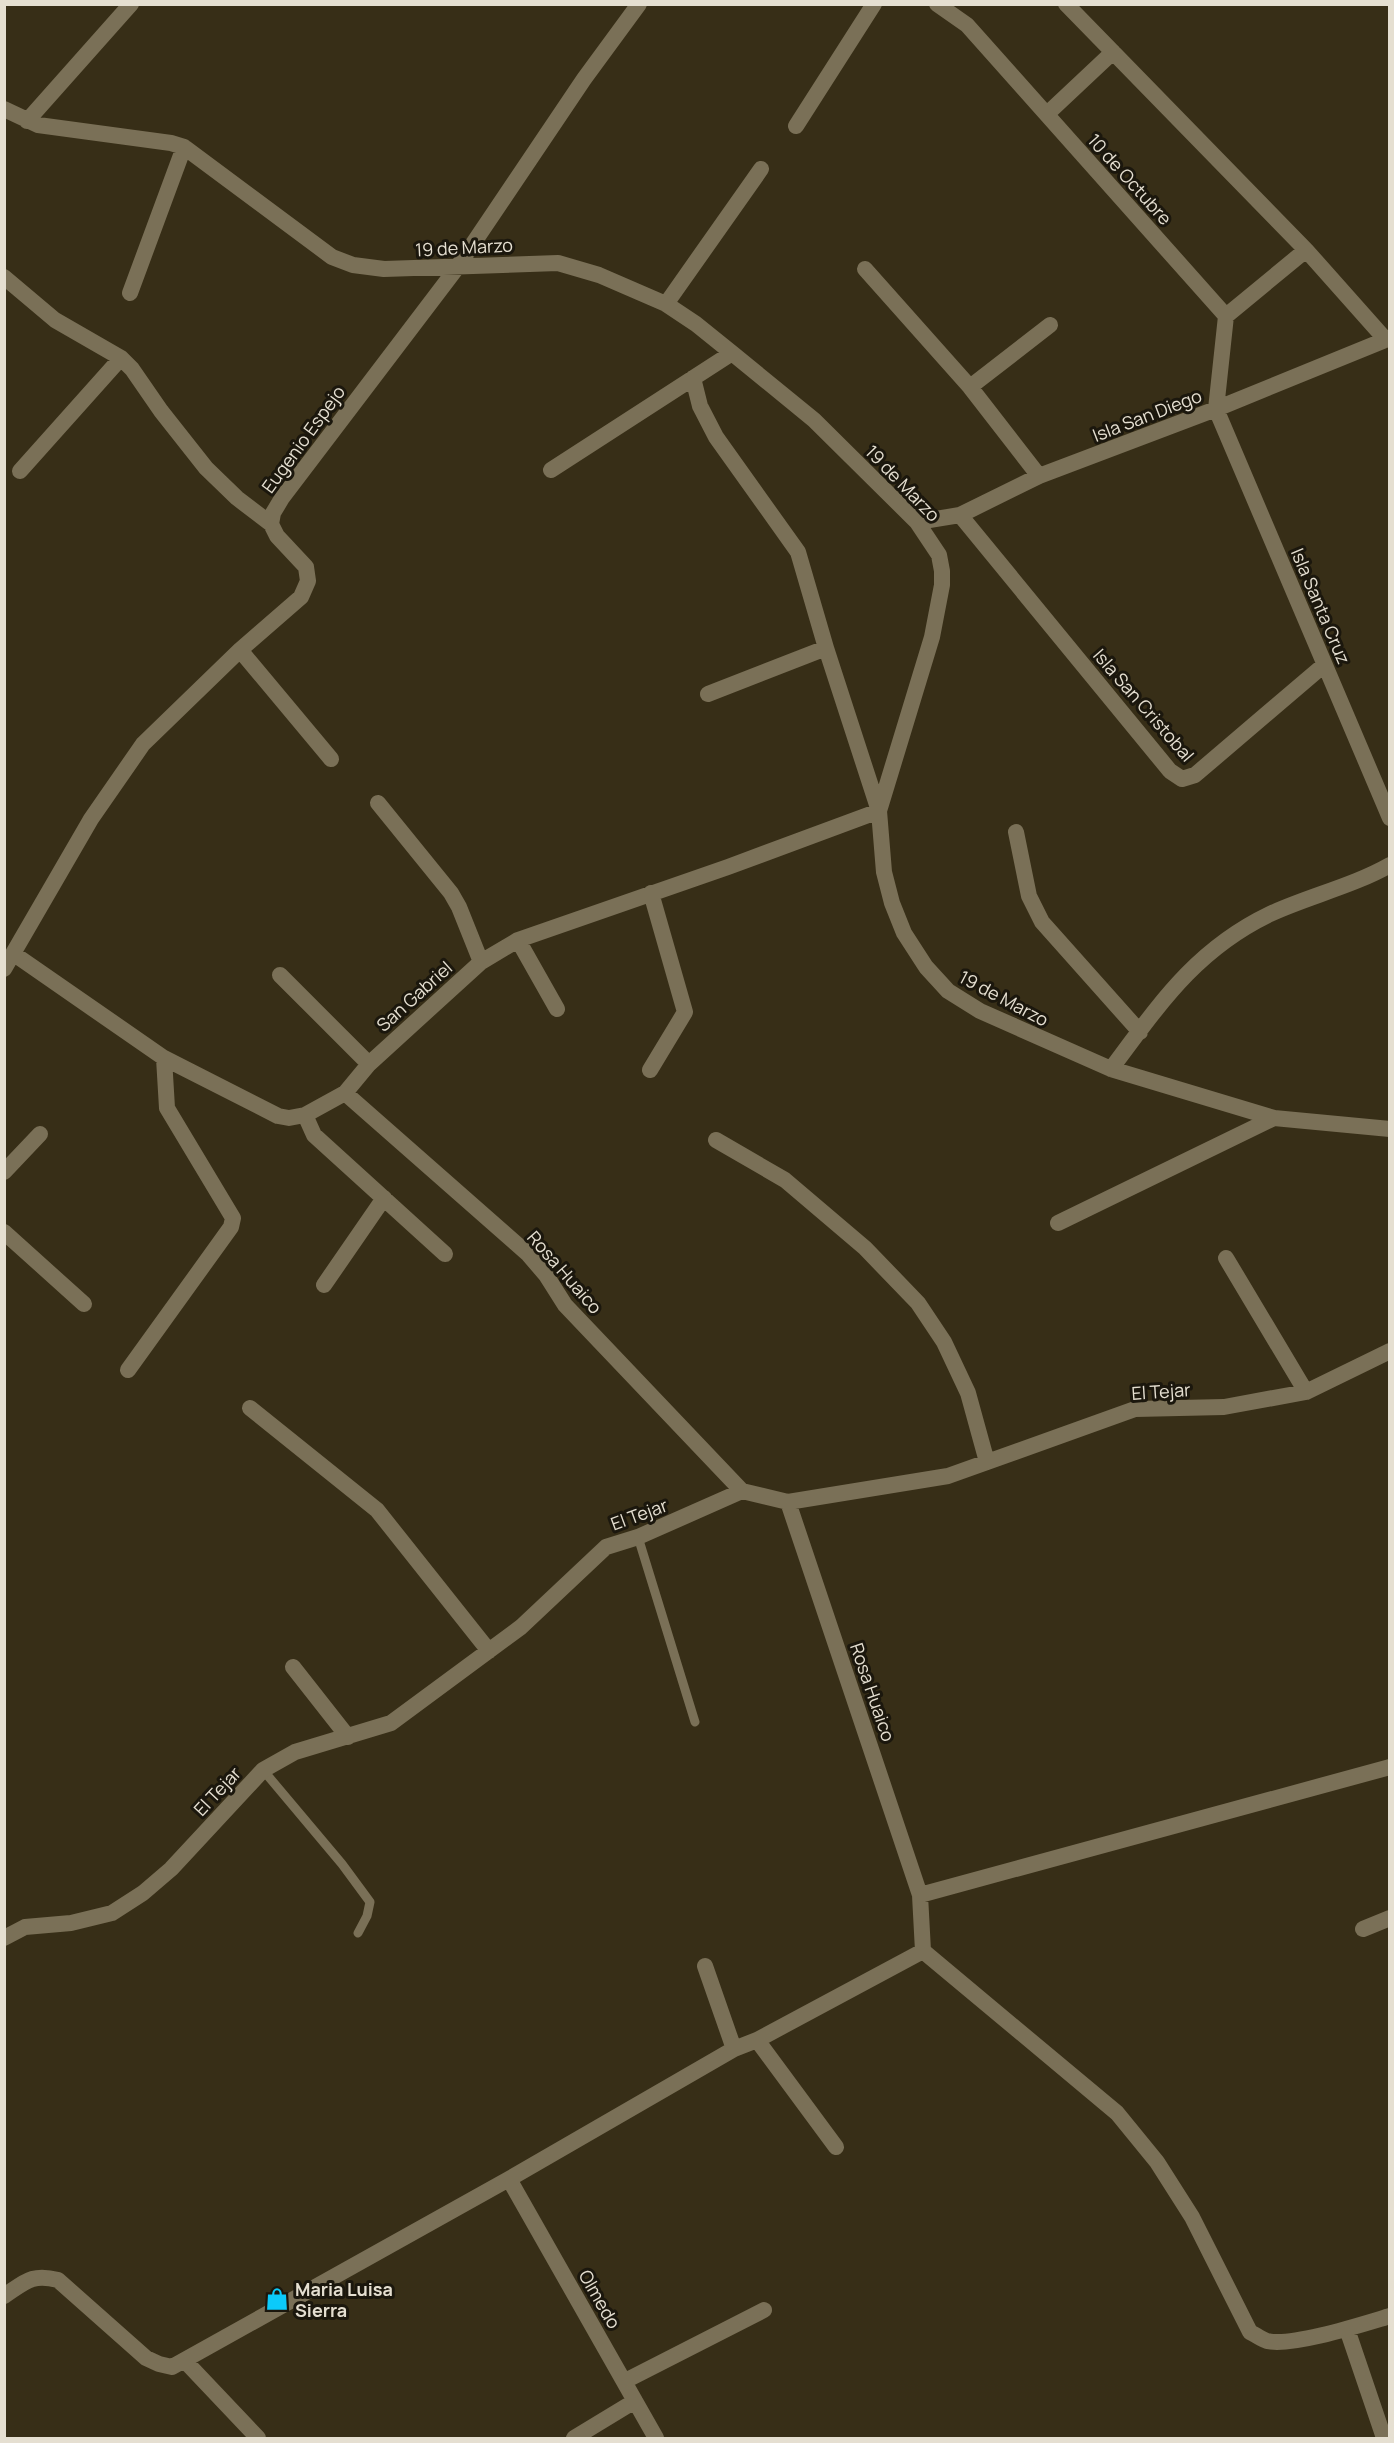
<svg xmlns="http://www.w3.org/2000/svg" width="1394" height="2443" font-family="Manrope,sans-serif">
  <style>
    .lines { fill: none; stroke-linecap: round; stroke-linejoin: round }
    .service { stroke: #7a7057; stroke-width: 9 }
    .minor { stroke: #7a7057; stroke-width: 16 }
    .labels { text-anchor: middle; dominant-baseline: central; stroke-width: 6; stroke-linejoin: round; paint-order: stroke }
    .street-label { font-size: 18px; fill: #e5dfd1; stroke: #1b170d }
    .poi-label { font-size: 18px; font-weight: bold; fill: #e5dfd1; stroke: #1b170d; text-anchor: start }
  </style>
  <rect width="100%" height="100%" fill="#372e17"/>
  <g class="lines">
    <path class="service" d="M638,1537L695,1722
      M263,1770L342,1864L370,1902L367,1916L358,1933"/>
    <path class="minor" d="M937,4L967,25L1226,316L1216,409L1390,818
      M1066,4L1306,250L1386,340
      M4,109L38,125L171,143L184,147L332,257L353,265L384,269L558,263L599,275L666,304L696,324L732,353L814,420L917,522L939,555L942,571V585L932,637L879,811L884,872L892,903L904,933L926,967L948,991L980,1011L1111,1069L1274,1118L1390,1129
      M1047,114L1113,52
      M27,121L131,4
      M796,126L874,4
      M865,269L970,387L1039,476
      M4,277L55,320L121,358L132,369L161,411L206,468L237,498L271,524
      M130,293L184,147
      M666,304L761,169
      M1226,316L1306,250
      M970,387L1050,325
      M551,470L732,353
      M20,471L121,358
      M960,515L1170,771L1182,779L1195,775L1324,665
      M917,522L960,515L1039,476L1216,409L1390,338
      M240,650L331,759
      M708,694L826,648
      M378,803L451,893L459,907L481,962
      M1016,832L1029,896L1042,922L1140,1032
      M518,940L557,1009
      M14,954L164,1058L278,1116L289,1118L305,1115L345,1093L369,1064L481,962L518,940L728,867L879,811L826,648L798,552L716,437L700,406L693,378
      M4,969L91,819L143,744L240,650L301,597L308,581L306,567L277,536L271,524L273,513L282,498L456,269L584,79L639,4
      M280,975L369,1064
      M1111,1069C1159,1005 1195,950 1270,914C1309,896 1353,886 1390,865
      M650,1070L685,1012L651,893
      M345,1093L528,1254L546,1275L565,1305L742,1491
      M305,1115L314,1135L445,1254
      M716,1140L785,1180L865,1248L918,1303L944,1342L968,1393L987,1462
      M4,1172L40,1134
      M1058,1223L1274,1118
      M4,1232L84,1304
      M1226,1258L1306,1392
      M324,1285L384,1198
      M128,1370L231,1227L233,1218L167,1108L164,1058
      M250,1408L377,1510L489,1651
      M788,1502L920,1895L923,1951L1117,2113L1157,2162L1192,2217L1250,2332C1256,2335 1261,2339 1267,2341C1292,2347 1363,2324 1390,2316
      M293,1667L348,1737
      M920,1895L1390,1767
      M1363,1929L1390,1918
      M4,1938L25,1927L71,1923L112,1913L143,1893L171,1869L263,1770L295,1752L391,1723L521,1627L606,1547L638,1537L742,1491L788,1502L948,1476L1135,1409L1224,1407L1306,1392L1390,1351
      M705,1966L734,2049
      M757,2040L836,2147
      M509,2179L656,2438
      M4,2296C25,2282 32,2273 58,2280L146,2358L159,2364L172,2367L509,2179L734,2049L757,2040L923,1951
      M1347,2329L1384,2438
      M185,2361L258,2438
      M625,2381L764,2310
      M574,2438L635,2401"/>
  </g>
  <defs>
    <g id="shop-bare" transform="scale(1.8)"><path d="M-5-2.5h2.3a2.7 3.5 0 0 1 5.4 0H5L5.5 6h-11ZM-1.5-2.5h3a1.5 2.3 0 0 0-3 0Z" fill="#0bcafa" stroke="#1b170d" stroke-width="2.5" paint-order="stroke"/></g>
  </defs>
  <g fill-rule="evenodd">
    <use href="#shop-bare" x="277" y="2299"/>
  </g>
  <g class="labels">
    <g class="street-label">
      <text transform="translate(1130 179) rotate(48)">10 de Octubre</text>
      <text transform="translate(464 247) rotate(-3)">19 de Marzo</text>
      <text transform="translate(1147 415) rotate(-21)">Isla San Diego</text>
      <text transform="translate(303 439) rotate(-54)">Eugenio Espejo</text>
      <text transform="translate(903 483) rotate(46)">19 de Marzo</text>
      <text transform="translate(1321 606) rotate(67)">Isla Santa Cruz</text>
      <text transform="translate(1144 705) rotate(49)">Isla San Cristobal</text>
      <text transform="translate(414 996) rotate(-42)">San Gabriel</text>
      <text transform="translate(1004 998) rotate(28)">19 de Marzo</text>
      <text transform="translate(565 1272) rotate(49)">Rosa Huaico</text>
      <text transform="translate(1161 1391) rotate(-4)">El Tejar</text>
      <text transform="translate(639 1514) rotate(-20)">El Tejar</text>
      <text transform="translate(873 1692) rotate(71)">Rosa Huaico</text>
      <text transform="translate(217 1791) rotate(-47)">El Tejar</text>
      <text transform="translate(600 2299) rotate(60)">Olmedo</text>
    </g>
    <g class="poi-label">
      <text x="295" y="2289">Maria Luisa<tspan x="295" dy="21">Sierra</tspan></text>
    </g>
  </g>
  <rect width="1394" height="2443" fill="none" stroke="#e5dfd1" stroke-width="12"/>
</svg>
